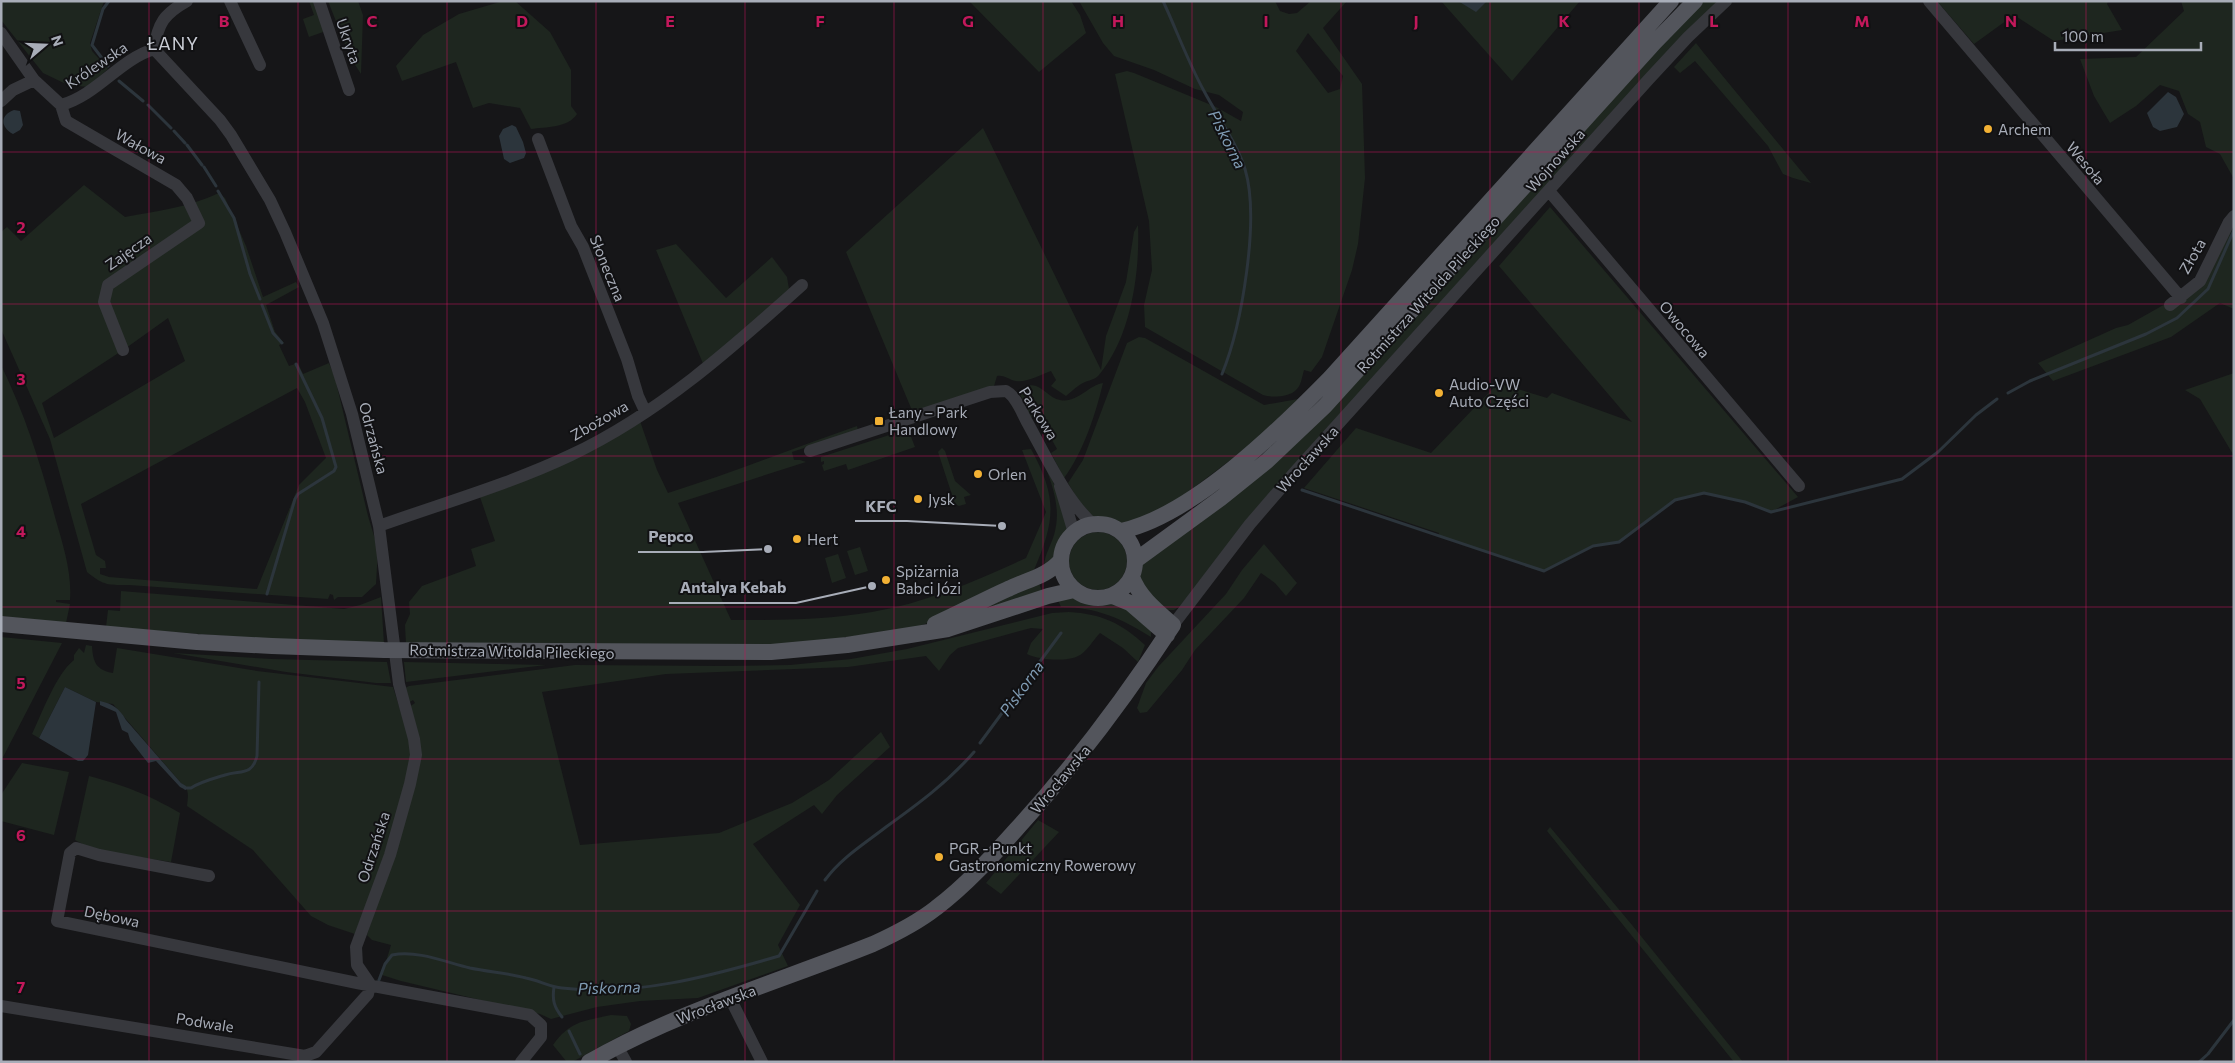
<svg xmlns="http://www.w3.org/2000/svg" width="2235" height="1063" font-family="Commissioner,sans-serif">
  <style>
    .green { fill: #1e261f; fill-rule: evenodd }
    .water { fill: #2c353c }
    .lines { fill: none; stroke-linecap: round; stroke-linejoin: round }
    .stream { stroke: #2c353c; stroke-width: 3 }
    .minor { stroke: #37383d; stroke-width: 12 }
    .major { stroke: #53555c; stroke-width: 16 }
    .grid { fill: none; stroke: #c2185b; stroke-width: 1; stroke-opacity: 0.55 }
    .poi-dot { fill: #f2b134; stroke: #111113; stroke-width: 2 }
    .labels { text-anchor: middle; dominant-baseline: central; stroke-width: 4; stroke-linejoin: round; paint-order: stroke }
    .street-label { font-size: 15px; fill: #a8adb8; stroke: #111113 }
    .poi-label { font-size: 15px; fill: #a8adb8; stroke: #111113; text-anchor: start }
    .water-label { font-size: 16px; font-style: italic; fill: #7f9bb3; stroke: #111113 }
    .quarter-label { font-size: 18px; letter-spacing: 1px; fill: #c9ccd4; stroke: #111113 }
    .grid-label { font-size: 16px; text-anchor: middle; font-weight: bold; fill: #c2185b; stroke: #111113; stroke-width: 4; stroke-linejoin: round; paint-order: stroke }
    .leader { fill: none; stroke: #a8adb8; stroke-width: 2 }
    .callout-dot { fill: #a8adb8; stroke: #111113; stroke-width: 2 }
    .callout-label { font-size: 16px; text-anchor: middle; font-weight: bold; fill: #a8adb8; stroke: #111113; stroke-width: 4; stroke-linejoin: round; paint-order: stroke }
  </style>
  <rect width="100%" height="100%" fill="#161618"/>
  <path class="green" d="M1,1H104L90,43L92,51L108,69L88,87L68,85L43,73L1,20Z
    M309,1H315L326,31L309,37L303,19L314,15Z
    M328,1H358L363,15L361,74L350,57Z
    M503,1H515L550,32L571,70V106L577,114C568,128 546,127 531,129L520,108L489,103L473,108L456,62L402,81L396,66L423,35L459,14Z
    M969,1H1071L1080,15L1086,33L1039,72Z
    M1079,1H1275L1280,11L1289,14L1297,13L1311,1H1347L1323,28L1362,84L1365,178L1358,244L1352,270L1322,357L1311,372L1304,370C1302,377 1301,386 1296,390C1290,397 1271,398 1263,395L1145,327L1144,305L1152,270L1149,221L1115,74L1127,71L1134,73L1216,107L1241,121L1243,112L1219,95L1195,89L1154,70L1114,56L1103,43ZM1308,33L1343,76L1340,89L1328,93L1296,51Z
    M1441,1H1580L1512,81Z
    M1703,1H1719L1179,607L1174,610H1162L1138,578L1142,561L1227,501Z
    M1937,1H2108L2107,4L2122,30L2054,41L2014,15L1974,44Z
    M2181,1H2234V179L2220,154L2206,147L2200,122L2188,114L2179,91L2160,85L2136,106L2110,123L2094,96L2080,59L2136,57L2184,11Z
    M1696,43L1703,52L1811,183L1793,178L1783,174L1768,146L1695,61L1680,73L1674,67Z
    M983,128L1101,370L1106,336L1126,282L1134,232L1138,225C1140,273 1131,337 1099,375C1096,379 1090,380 1085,382C1078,385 1072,391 1066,396L1051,386L1056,380L1051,371C1042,374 1026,383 1016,381C1008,380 1006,375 997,376L994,386L908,415L907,410L911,408L846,252Z
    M84,185L125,217C157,211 190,207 219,193L225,198L246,246L263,297L296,282L299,287L266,305L275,332L284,343L279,345L289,366L298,363L303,374L329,363L335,378L368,516L378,549L376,584L362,597H338L334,600L333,595L330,594L328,599L129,585C109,585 104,586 87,572L50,439L1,329V232L7,227L21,241ZM103,287L126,348L168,318L185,361L54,438L42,403L120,352ZM297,388L305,402L326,458L299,485L257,589L109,577L100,574V568H106L105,561L96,555L81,504Z
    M1550,207L1798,497L1771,512L1745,502L1704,493L1675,500L1619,542L1593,546L1544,571L1438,536L1439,533L1304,488L1356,428L1431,453L1498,383L1547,398L1552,393L1632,422L1499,266Z
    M2234,223V309L2220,303L2171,337L2053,381L2038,363L2116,328L2128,325L2167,303L2175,306Z
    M676,244L726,298L772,257L787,277L789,289L704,366L656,250Z
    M1139,337L1145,338L1264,405L1298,399L1257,440L1176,501L1141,520L1118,524L1096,519L1083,508L1068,483L1083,460L1127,343Z
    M1,365C25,414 41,465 55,517C63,545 72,572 70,600H56V602L70,604L66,623L1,616Z
    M2234,373V456L2200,399L2185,390Z
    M1103,383C1096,413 1083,453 1064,478L1051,453L1057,449L1052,440L1048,442L1049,439L1037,419L1030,417L1020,394C1034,372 1046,398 1060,400C1076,404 1089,385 1103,383Z
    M640,421L657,470L668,493C732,473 794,448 857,426L858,430L792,452L794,460H800L806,462L678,503L731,620C778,620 826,620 872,612C925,603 976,581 1026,558L1046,512L1022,450L1031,449C1058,498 1055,521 1034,570L944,617L914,628L781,646L406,644L405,625L410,614L409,602L422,586L476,566L471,549L495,541L479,494Z
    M908,429L915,447L848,470L846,464L824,471L822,465L824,464V461L821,462V457Z
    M942,448L945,451L955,481L971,495L964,497L966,504L959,506L955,504L938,452Z
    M1046,468C1053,481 1071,517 1067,532C1064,540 1058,546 1056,557L1044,565C1045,554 1051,545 1054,535C1061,511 1054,490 1046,468Z
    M1069 561a29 29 0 1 1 58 0a29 29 0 1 1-58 0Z
    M1264,544L1297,583L1286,596L1275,583L1261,573L1244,598L1195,650L1182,670L1147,712L1140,713L1137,708L1146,683L1158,667L1226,594L1242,570Z
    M860,547L868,571L855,575L847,551Z
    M838,554L846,578L832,583L825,558Z
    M1038,580L1042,592L953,624Z
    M121,591L344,609L360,605L381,597L384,644L292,641L106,627L108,610L120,611Z
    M1074,597L1097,604L1117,601L1151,631V637C1122,619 1097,607 1061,607L1058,600Z
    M1069,612C1102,614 1121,623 1145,645L1138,662L1123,648L1100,633C1094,639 1086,653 1078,656C1066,662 1038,660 1027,654L1031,643L1043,629L1031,628L958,648L950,655L939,671L926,656L848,667L666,674L542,692L580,845L719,833L792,803L829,780L881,732L890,747L837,795L822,814L814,805L753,844L800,905L778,945L788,966L698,998L640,1001L597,1007L551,1019L540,1014L401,981L382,975L391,945L372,940L367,935L416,779L409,707L415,703L413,700L408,703L405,688L409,686L575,665L721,666L790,665L851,659L907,649L1052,613Z
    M1,637L62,643L1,761Z
    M86,645L92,646C93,662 96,670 113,673L117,648L257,671L393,687L413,750L395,828L355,934L328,925L311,916L253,850L187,806C188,796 190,789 181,783L113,704L96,702L65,687L39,738L32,734C42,713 56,674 74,660V655L79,648L84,653Z
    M173,653L272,659L387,662L391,683H376L286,672Z
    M404,662L546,665L406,682Z
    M22,763L69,772L54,835L1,821V795Z
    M89,776C126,786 147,794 180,813L171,862L94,850L75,840Z
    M1038,820L1059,832L1001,894L986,883Z
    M1550,827L1632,925L1743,1062H1734L1547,831Z
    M611,1015L627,1016L631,1024L629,1031L574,1061H566L553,1045C570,1021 584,1021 611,1015Z"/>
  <path class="water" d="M1458,1H1487L1476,12Z
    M2168,92L2176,97L2184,114L2177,127L2160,131L2153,127L2147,113Z
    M14,110L20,111L23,125L20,130L13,134C0,127 0,115 14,110Z
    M512,125L516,127L523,142L526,153L524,158L510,163L504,159L499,136L503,129Z
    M65,687L96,702L88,755L83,761H78L39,738Z
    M100,701C113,704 119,708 126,720L181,783L186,786V790L180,787L156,761L148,763L130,740L128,733L122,730L116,712L100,705Z"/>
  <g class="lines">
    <path class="stream" d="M1163,1C1177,31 1188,62 1204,91C1216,114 1238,145 1245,169C1260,219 1242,325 1222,374
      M108,66L92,45L103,9L109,1
      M119,81L143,101
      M148,105L171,128
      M174,131L185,143
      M187,145L202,165
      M204,167L216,186
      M218,191L234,218L250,274L260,299
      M262,305L273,333L282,343
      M2008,393L2030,381L2146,334L2177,318L2208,289L2234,230
      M1302,490L1544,571L1593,546L1619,542L1675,500L1704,493L1745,502L1771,512L1902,479L1938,452L1976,415L1997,399
      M267,594L295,499L298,494L334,471L336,467L322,418L296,364
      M980,743L1061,633
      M185,788H191C200,782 215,778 225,775C241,770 252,776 257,756L259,682
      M825,880C841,858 864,844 886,827C918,804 948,782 974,752
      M379,980L385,964L392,955C418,950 445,962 470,968C489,972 508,973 526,978C538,980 550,987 562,988C634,997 711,976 779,956L817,891
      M554,987C552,1000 554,1007 562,1017
      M569,1031L580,1054
      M2199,1062L2208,1054L2234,1020"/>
    <path class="minor" d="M230,1L260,65
      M319,1L349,90
      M1929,1L2181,298
      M1,33L34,80L61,105C97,95 119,60 154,49
      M1,101L13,90L34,80
      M61,105L66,121L176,185L187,198L199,223L108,285L104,302L123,350
      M538,139L571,226L583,247L627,359L638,396L645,411
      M1549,191L1799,486
      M2170,305L2200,281L2229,222L2234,216
      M810,451L990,392L1006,391C1016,396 1022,413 1027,422C1045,454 1066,501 1094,525
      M1060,486L1074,533
      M379,526C443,503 510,484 571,455C658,414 731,349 802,285
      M1173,625L1250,524L1294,473L1649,79L1688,37L1726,1
      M209,876L99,855L76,848L70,853L57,921L357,983L530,1015L541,1025V1037L521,1062
      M730,998L762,1062
      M1,1006L305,1056L316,1052L368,994L370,984L357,965L356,947L390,855L410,784L416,755L414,739L399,684L379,526L352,414L323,323L285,232L270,200L231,135L220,120L154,49C158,23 164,14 187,1
      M617,1046L626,1062"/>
    <path class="major" d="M1061 561a37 37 0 1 1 74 0a37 37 0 1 1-74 0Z
      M1121,531C1192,516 1280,429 1330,378L1671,1
      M1136,560L1221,498L1267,461L1325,406L1655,42L1695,1
      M1113,596L1130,603L1167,635
      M1,624L197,642L272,646L384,650L771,652L847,645L948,629L1048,596L1074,590
      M935,624C960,613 983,600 1008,589C1026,580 1048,576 1061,560
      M589,1062C678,1011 778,982 873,944C895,934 917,923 936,908C968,884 995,853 1022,823C1078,761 1127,695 1173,625C1157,611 1139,597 1132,577"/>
  </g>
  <path class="grid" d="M149,1V1062M298,1V1062M447,1V1062M596,1V1062M745,1V1062M894,1V1062M1043,1V1062M1192,1V1062M1341,1V1062M1490,1V1062M1639,1V1062M1788,1V1062M1937,1V1062M2086,1V1062M1,152H2234M1,304H2234M1,456H2234M1,607H2234M1,759H2234M1,911H2234"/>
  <g class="poi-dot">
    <circle cx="1988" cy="129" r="5"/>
    <circle cx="1439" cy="393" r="5"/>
    <rect x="874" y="416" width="10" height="10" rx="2.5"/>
    <circle cx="978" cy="474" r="5"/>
    <circle cx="918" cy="499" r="5"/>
    <circle cx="797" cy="539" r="5"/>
    <circle cx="886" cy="580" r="5"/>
    <circle cx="939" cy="857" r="5"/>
  </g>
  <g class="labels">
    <g class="street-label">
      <text transform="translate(349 41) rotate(71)">Ukryta</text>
      <text transform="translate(96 65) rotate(-34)">Królewska</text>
      <text transform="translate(141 146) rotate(29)">Wałowa</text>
      <text transform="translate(1555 160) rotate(-48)">Wojnowska</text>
      <text transform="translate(2086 163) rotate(50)">Wesoła</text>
      <text transform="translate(128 251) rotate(-35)">Zajęcza</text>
      <text transform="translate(2192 256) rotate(-60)">Złota</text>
      <text transform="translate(608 268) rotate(68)">Słoneczna</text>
      <text transform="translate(1428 294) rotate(-48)">Rotmistrza Witolda Pileckiego</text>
      <text transform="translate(1685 329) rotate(50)">Owocowa</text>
      <text transform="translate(1039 413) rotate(58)">Parkowa</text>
      <text transform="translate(599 420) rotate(-30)">Zbożowa</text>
      <text transform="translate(374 438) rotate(75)">Odrzańska</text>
      <text transform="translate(1307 459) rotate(-48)">Wrocławska</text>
      <text transform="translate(512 651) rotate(1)">Rotmistrza Witolda Pileckiego</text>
      <text transform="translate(1060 779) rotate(-50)">Wrocławska</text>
      <text transform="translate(373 847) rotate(-72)">Odrzańska</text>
      <text transform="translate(112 916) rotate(12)">Dębowa</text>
      <text transform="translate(716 1004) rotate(-21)">Wrocławska</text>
      <text transform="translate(205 1022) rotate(9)">Podwale</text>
    </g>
    <g class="poi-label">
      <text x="1998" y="129">Archem</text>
      <text x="1449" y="384">Audio-VW<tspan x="1449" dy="17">Auto Części</tspan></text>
      <text x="889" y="412">Łany – Park<tspan x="889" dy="17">Handlowy</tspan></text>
      <text x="988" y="474">Orlen</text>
      <text x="928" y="499">Jysk</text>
      <text x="807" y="539">Hert</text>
      <text x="896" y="571">Spiżarnia<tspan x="896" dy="17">Babci Józi</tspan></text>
      <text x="949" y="848">PGR - Punkt<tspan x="949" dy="17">Gastronomiczny Rowerowy</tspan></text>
    </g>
    <g class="water-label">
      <text transform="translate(1228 139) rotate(63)">Piskorna</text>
      <text transform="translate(1021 688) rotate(-54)">Piskorna</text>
      <text transform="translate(609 987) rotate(-2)">Piskorna</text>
    </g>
    <g class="quarter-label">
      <text x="173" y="43">ŁANY</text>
    </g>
  </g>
  <g class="grid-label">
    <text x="224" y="27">B</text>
    <text x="372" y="27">C</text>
    <text x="522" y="27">D</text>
    <text x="670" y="27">E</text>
    <text x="820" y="27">F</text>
    <text x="968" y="27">G</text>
    <text x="1118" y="27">H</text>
    <text x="1266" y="27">I</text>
    <text x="1416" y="27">J</text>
    <text x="1564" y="27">K</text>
    <text x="1714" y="27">L</text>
    <text x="1862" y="27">M</text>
    <text x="2011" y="27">N</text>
    <text x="21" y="233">2</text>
    <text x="21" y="385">3</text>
    <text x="21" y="537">4</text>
    <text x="21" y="689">5</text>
    <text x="21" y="841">6</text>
    <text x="21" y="993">7</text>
  </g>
  <path class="leader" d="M1002 526L907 521H855M768 549L703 552H638M872 586L796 603H669"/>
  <g class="callout-dot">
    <circle cx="1002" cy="526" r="5"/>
    <circle cx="768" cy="549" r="5"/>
    <circle cx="872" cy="586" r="5"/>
  </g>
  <g class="callout-label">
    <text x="881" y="512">KFC</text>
    <text x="671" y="542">Pepco</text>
    <text x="733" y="593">Antalya Kebab</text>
  </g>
  <rect width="2235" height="1063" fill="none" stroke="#a8adb8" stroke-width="5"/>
  <g transform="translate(45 45) rotate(71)" stroke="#111113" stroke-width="4" paint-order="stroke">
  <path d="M0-4L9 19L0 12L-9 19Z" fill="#a8adb8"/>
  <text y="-8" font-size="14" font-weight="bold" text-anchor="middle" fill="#a8adb8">N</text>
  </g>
  <path d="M2055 42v8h146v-8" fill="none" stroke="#a8adb8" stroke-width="2.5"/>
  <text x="2062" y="42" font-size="15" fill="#a8adb8" stroke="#111113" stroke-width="4" paint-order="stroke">100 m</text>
</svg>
